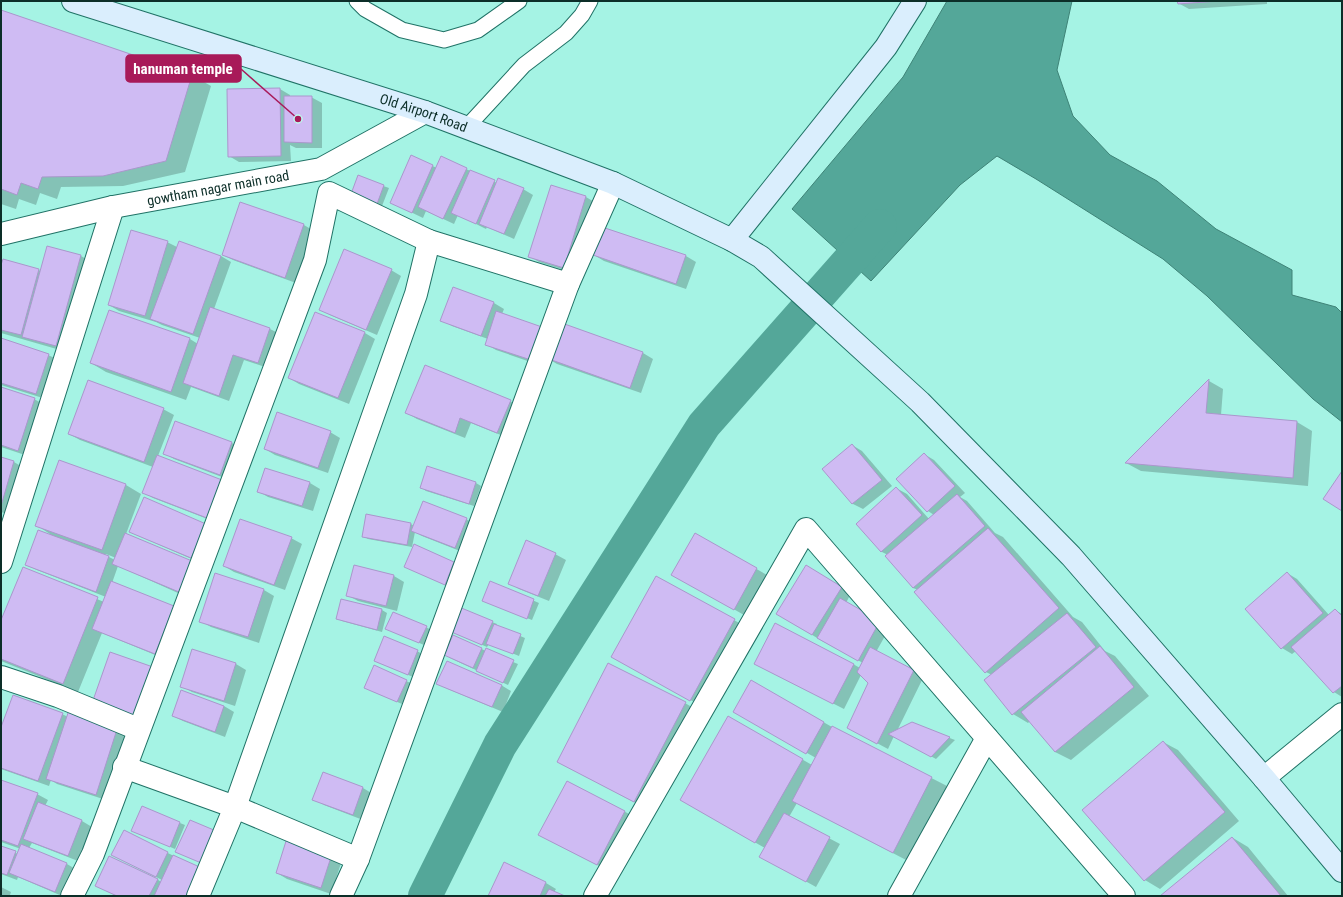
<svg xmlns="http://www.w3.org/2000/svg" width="1343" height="897" font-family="'Roboto Condensed',sans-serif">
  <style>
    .water { fill: #54a799; stroke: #3e8377 }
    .shadow { fill: #0003; fill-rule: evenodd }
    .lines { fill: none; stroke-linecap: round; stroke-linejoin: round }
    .canal { stroke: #54a799; stroke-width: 34 }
    .building { fill: #cfbbf3; stroke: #aa97cc }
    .lane-casing { stroke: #207266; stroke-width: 17 }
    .street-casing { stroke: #207266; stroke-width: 24 }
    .secondary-casing { stroke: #207266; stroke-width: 24 }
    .lane { stroke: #fff; stroke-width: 15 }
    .street { stroke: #fff; stroke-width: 22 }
    .secondary { stroke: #daeefd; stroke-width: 22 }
    .labels { text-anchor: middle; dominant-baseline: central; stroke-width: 3; stroke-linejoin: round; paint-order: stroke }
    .street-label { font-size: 14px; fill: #0c2e28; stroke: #c0fdf1 }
    .leader { fill: none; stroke: #a81a59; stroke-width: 1.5 }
    .callout-dot { fill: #a81a59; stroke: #c0fdf1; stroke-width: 1.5 }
    .callout { fill: #a81a59; stroke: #a81a59; stroke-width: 1.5 }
    .callout-label { font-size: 15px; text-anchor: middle; font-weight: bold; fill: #fff }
  </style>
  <rect width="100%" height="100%" fill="#a5f3e4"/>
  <path class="water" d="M947,1H1072L1057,70L1073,116L1110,155L1157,181L1216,229L1292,270V295L1336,307L1342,313V422L1313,399L1207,296L1163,259L1036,179L997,156L960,185L871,281L792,209L903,77Z"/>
  <path class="shadow" d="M1178,1H1267V4L1189,9L1178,3Z
    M1,11L192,75L211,86L185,172L123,186L61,187L57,199L40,193L36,205L19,199L16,209L1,204Z
    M280,89L290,95V97H311L322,103V148H296L290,145L291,161L239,162L229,156Z
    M412,157L437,168L466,169L497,183L523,189L533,195L514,239L487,227L486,229L458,215L454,224L426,211L423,218L392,203Z
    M358,177L389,188L382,206L352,194Z
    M552,187L586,197L596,203L574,273L539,262L529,256Z
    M241,203L304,225L314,231L296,283L233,260L223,255Z
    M603,228L686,256L696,262L686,289L604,261L594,255Z
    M167,242L177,247L221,256L231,262L214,309L270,329L280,334L268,368L244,360L229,401L191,387L186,400L106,372L91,363L109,311L190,339L198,344L200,338L162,325L156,322L119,311L109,305Z
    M81,256L91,262L67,352L1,333V269L38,270L41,271Z
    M391,270L401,276L377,335L330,315L320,309Z
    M494,303L504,309L502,314L542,366L496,350L486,344L488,339L452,326L442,320Z
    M316,313L365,333L375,339L349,404L299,384L289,378Z
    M1,340L48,355L59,360L46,399L1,385Z
    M643,353L653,359L641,393L557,364L547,358Z
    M1209,381L1223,389L1221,415L1297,422L1312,431L1308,486L1141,471L1126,463Z
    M1,388L34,399L45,405L28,456L1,447Z
    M510,401L521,407L508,438L471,423L465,438L417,419L407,413Z
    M163,409L174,415L158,456L218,523L153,498L143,492L153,467L80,440L69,434Z
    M176,422L232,443L242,449L230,480L174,459L164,453Z
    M330,432L340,438L328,473L275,455L265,449Z
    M852,445L862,451L892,486L863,509L853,504Z
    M924,454L934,460L965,493L960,497L967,501L995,533L1003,537L1073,617L1082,622L1105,651L1115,656L1149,696L1071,760L1055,752L1030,721L1028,723L1013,714L992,675L986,672L918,590L913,588L888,555L882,552L857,524L896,488L907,494L929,519L934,515L928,511Z
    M1,458L14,462L24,468L10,515L1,512Z
    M59,461L126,485L141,494L126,534L191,562L189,598L118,566L112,583L174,607L165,659L102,633L78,692L1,661V623L23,568L104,602L106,597L37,570L26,565L50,534L36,525ZM106,554L116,558L115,560L105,555Z
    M428,468L476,483L481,486L474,506L426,491L422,488Z
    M265,469L310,483L320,489L313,511L268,497L258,491Z
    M367,515L411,524L414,526L466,519L477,525L465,553L422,536L415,532L412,547L368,539L363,536Z
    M205,525L201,563L141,537L131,531Z
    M695,534L767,575L744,615L672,574Z
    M291,538L302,544L285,590L234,572L224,566Z
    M415,546L459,566L450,587L410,569Z
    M555,554L566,560L549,601L519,589L509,583Z
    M806,567L851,593L846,603L890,627L876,652L924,676L897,731L912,724L955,740L936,759L894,736L888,749L858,733L869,683L861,675L844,709L755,664H853L860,668L863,663L822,641L778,614Z
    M1287,573L1297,579L1329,615L1335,610L1342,614V697L1334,692L1296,651L1292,654L1282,648L1247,609Z
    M216,575L264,590L274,596L259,643L211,627L200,621Z
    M394,576L404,582L397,611L358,601L347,595Z
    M657,577L750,629L705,708L627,665Z
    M491,582L539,603L532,620L488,603Z
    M342,600L382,610L387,613L382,632L342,621L337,618Z
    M492,622L497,624L496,626L525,638L519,656L489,644L487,647L450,631Z
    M426,627L431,630L424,645L392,631Z
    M453,636L486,651L518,664L508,685L450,658Z
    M193,650L236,664L246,670L235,706L192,692L181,686Z
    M417,651L422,654L413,677L375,661Z
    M406,681L411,683L402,704L365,688Z
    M751,681L832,727L947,786L908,861L797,803L789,817L840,844L816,887L771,862L765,848L681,800L728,717L812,765L816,758L734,712Z
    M438,683L501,685L511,691L503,712L448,689Z
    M182,692L224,706L234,712L225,737L183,721L173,716Z
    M685,703L700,712L649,810L558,762Z
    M62,714L68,717L129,730L106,800L57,784L51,780L49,786L1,769V730Z
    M1163,742L1178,750L1239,821L1160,889L1145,880Z
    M1,781L37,794L48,800L45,806L82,821L92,827L78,861L32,843L29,848L67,864L77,870L62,896L18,877L17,880L1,874V847L18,854L21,849L1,842Z
    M567,782L635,817L607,870L550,841Z
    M363,788L373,794L363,820L324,805L314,799Z
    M142,808L185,825L175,849L137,833Z
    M124,832L174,856L205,896H117L106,891L157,879L161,882L162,880L123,860Z
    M1233,838L1248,847L1288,896H1162Z
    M288,840L342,860L331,894L287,879L277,873Z
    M505,863L546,883L556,889L554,892L562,896H489Z
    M1,887L11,892L10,895L12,896H1Z"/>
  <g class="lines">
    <path class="canal" d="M425,896L500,745L704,425L880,226"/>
  </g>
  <path class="building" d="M1177,1H1219L1178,4Z
    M1,10L192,75L166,161L103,176L42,177L38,189L21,183L17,195L1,189Z
    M280,88L281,156L228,157L227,89Z
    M284,96H312V143L284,142Z
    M411,155L433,165L412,213L390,203Z
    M441,156L467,168L443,219L418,207Z
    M470,170L495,180L476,224L451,213Z
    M358,175L384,185L377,204L351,194Z
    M498,178L524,188L504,234L479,224Z
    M551,185L586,196L564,268L528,257Z
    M240,202L304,224L285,278L222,255Z
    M602,227L686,255L676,284L593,255Z
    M131,230L168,241L145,316L108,305Z
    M179,241L221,256L193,334L150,319Z
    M47,246L81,255L56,346L22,337Z
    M344,249L392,269L366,330L319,310Z
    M3,259L39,269L21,335L1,330V265Z
    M453,287L494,302L481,336L440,321Z
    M210,307L270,328L258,363L233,355L219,396L183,383Z
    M109,310L190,338L171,392L90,363Z
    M496,311L542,327L531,360L485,345Z
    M315,312L365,332L338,398L288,378Z
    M559,322L643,352L630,388L546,358Z
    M1,338L49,354L36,394L1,383Z
    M425,365L511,400L497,433L460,418L455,433L405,413Z
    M1209,379L1206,413L1297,421L1293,478L1125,463Z
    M88,380L164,408L144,462L68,434Z
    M1,387L35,398L18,451L1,445Z
    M277,412L331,431L318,468L264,449Z
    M175,421L232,442L220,475L163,454Z
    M852,444L882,480L852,504L822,469Z
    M924,453L955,486L927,512L896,479Z
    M157,455L222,480L207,518L142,493Z
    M1,457L14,461L1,506Z
    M59,460L126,484L102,550L35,526Z
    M427,466L476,482L469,504L420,488Z
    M265,468L310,482L302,506L257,492Z
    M1342,471V511L1323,499Z
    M896,487L922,515L881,552L856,524Z
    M957,494L985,526L913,588L885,556Z
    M144,497L206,524L191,558L129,532Z
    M423,501L467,518L455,548L411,531Z
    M366,514L411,523L407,545L362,537Z
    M240,519L292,537L274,585L223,566Z
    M988,528L1059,608L985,673L914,592Z
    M38,530L109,556L96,592L25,565Z
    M125,533L192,561L179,592L112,564Z
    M695,533L757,568L734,610L671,575Z
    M526,540L556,553L538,596L508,584Z
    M414,544L454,562L445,585L404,567Z
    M354,565L394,575L386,606L346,596Z
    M806,565L842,587L812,635L776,614Z
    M23,567L98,597L63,684L1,659V620Z
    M1287,572L1323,613L1281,649L1245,609Z
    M215,573L264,589L248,637L199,622Z
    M656,576L735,619L690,701L611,657Z
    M111,581L174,606L155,654L92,629Z
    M490,581L534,599L527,619L482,601Z
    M840,598L880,621L858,661L817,638Z
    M341,599L382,609L377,630L336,619Z
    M459,607L493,621L482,645L449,631Z
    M1335,609L1342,616V686L1333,693L1291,647Z
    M393,612L427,626L419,643L385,629Z
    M1067,613L1096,647L1012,715L984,680Z
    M775,623L854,664L833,704L754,664Z
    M494,624L521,634L513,654L486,644Z
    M453,635L482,648L473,668L444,655Z
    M384,636L418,650L408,675L374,661Z
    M1100,646L1134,687L1055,752L1021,712Z
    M870,647L914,670L877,744L847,728L868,683L857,672Z
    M486,648L514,660L503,683L476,671Z
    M192,649L236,663L224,701L180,687Z
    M110,652L153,667L133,722L91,706Z
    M447,661L502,685L492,707L436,684Z
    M608,663L686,702L634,802L557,762Z
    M374,665L407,680L397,702L364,688Z
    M751,680L824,722L806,754L733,712Z
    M181,690L224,706L215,732L172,716Z
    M13,695L63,713L38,781L1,768V727Z
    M70,707L119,723L96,795L46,779Z
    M728,716L803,759L755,843L680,800Z
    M912,722L950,737L931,757L888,734Z
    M832,726L932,777L893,853L792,801Z
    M1163,741L1225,812L1144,881L1082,810Z
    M323,772L363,787L353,815L312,800Z
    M1,780L38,793L18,846L1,840Z
    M567,781L625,811L597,865L538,835Z
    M38,802L82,820L68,856L23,839Z
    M142,806L180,822L170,847L131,831Z
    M784,813L830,837L806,882L759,857Z
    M190,820L221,833L206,865L175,852Z
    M124,830L168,852L156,877L111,855Z
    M1232,837L1281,896H1160Z
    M287,838L332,854L321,888L276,873Z
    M21,844L67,863L55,892L9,873Z
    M1,846L16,851L7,875L1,873Z
    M173,855L204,869L192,896H154Z
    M109,856L158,879L149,896H117L95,886Z
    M504,862L546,882L540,896H488Z
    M549,889L565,896H545Z"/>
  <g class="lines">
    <g class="lane-casing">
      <path id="lane" d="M357,1L365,9L402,30L444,40L478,30L519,1
        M466,128L524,65L566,33L582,15L590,1"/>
    </g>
    <g class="street-casing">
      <g id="street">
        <path id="s1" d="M1,234L113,207L321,169L425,112"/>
        <path d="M1,562L113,207"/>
        <path d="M1,677L58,696L138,729"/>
        <path d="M124,767L235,807L358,859"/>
        <path d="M1264,778L1342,714"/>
        <path d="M72,896L93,854L315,260L329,193L429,241"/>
        <path d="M198,896L235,807L416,294L429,241L568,284"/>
        <path d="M341,896L358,859L568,284L613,183"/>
        <path d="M595,896L806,529L1124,896"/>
        <path d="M899,896L987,738"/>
      </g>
    </g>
    <g class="secondary-casing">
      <g id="secondary">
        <path id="s2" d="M73,1L425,112L613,183L732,240L761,257L920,402L1071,556L1264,778L1342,871"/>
        <path d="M732,240L886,47L915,1"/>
      </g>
    </g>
    <use href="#lane" class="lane"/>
    <use href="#street" class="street"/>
    <use href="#secondary" class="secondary"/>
  </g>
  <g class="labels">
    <g class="street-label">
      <text stroke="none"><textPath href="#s2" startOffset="368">Old Airport Road</textPath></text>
      <text stroke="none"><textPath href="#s1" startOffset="222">gowtham nagar main road</textPath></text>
    </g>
  </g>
  <path class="leader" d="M298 119L241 69"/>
  <circle class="callout-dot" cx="298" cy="119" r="4"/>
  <rect class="callout" x="126" y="55" width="115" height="27" rx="4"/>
  <g class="callout-label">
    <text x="183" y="74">hanuman temple</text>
  </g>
  <rect width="1343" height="897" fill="none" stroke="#0c2e28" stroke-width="4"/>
</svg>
